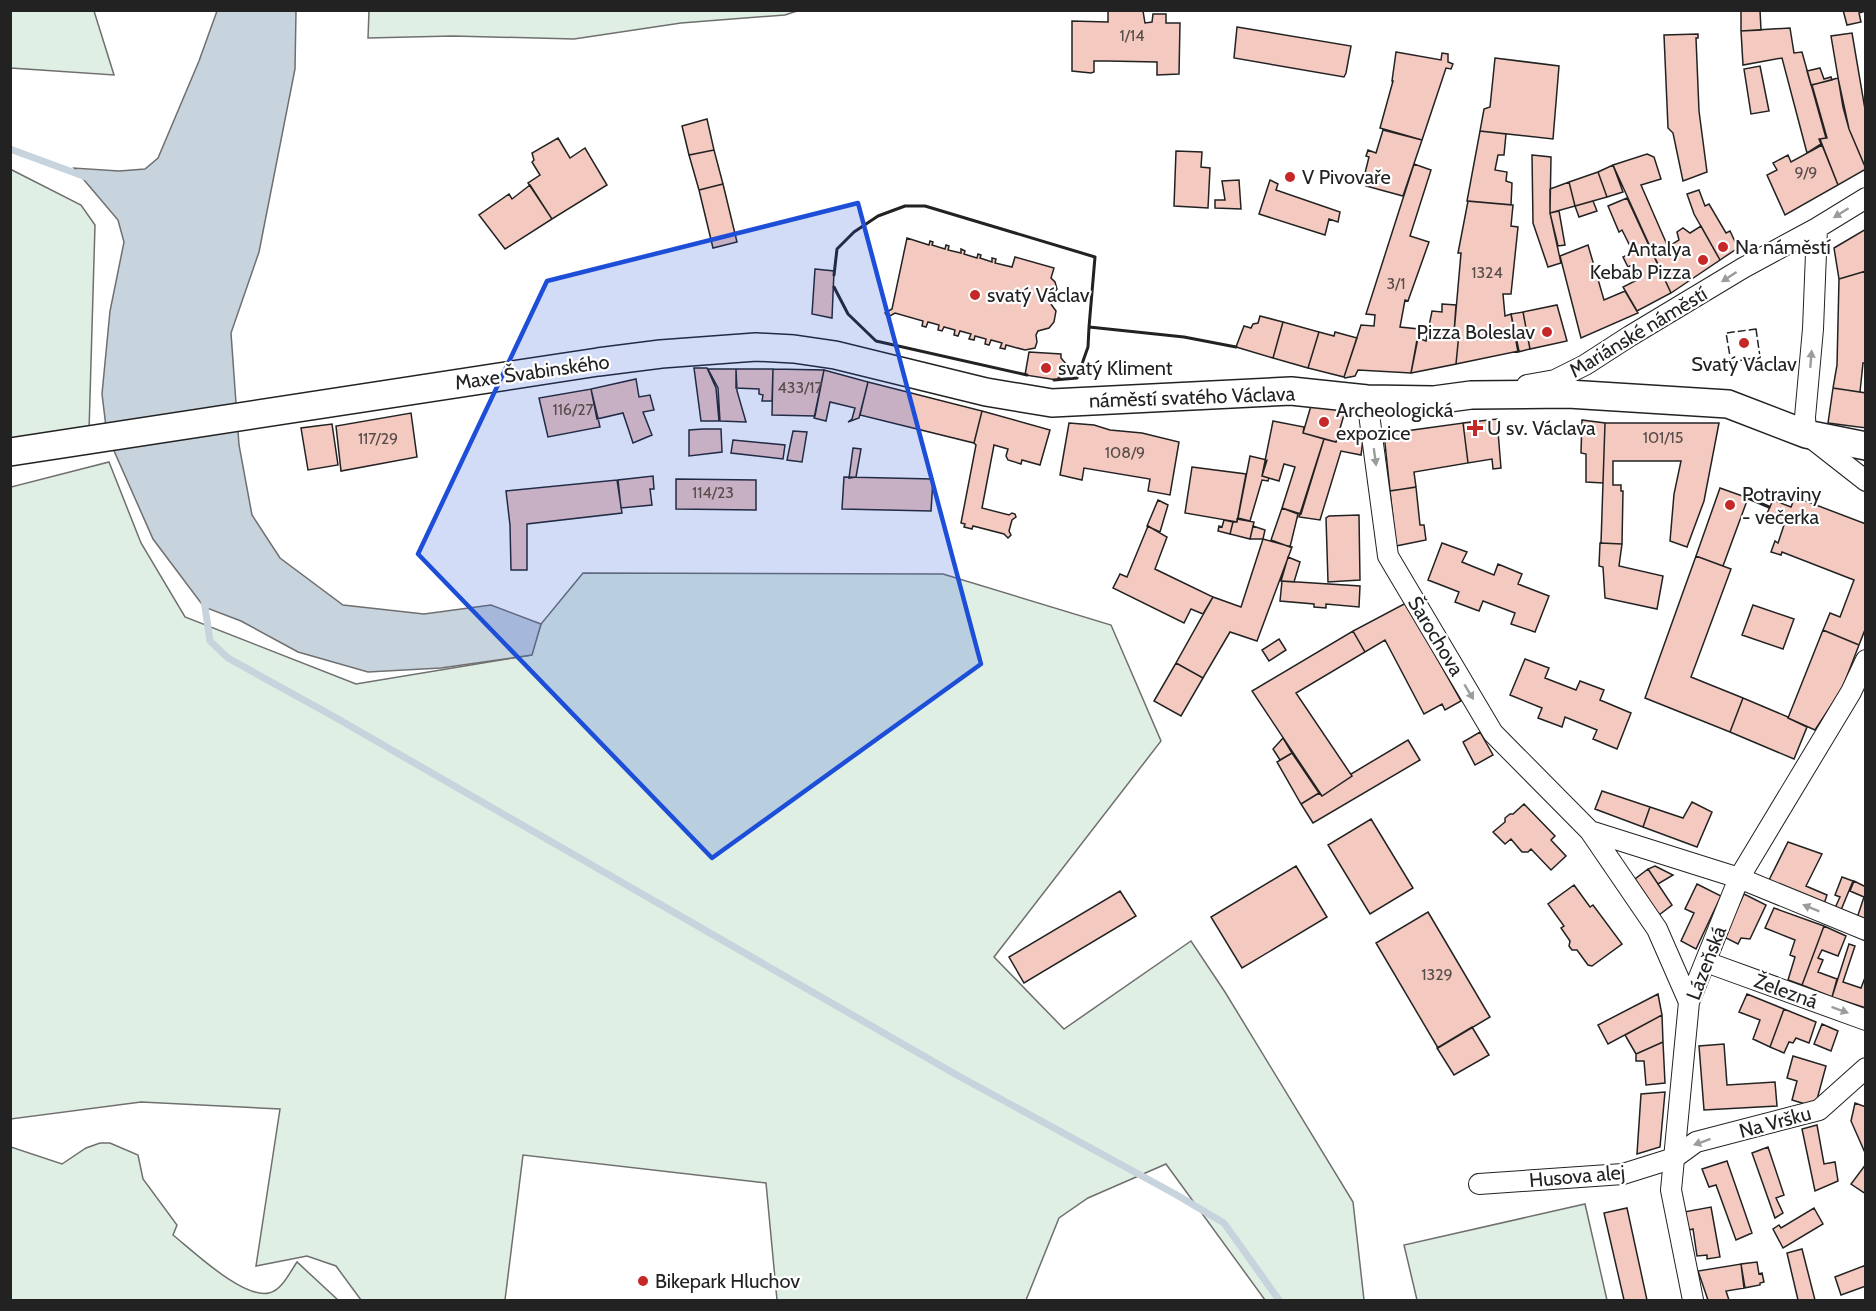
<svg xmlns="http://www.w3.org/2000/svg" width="1876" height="1311" font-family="Cabin,sans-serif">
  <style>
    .green { fill: #e0efe3; stroke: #6f6f6f; stroke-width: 1.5 }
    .water { fill: #c7d3dd; stroke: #6f6f6f; stroke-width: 1.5 }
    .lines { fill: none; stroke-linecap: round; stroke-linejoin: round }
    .stream { stroke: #c7d3dd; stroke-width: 7 }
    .building { fill: #f3c9c0; stroke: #222; stroke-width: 1.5 }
    .street-casing { stroke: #222; stroke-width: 22 }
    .secondary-casing { stroke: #222; stroke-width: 30 }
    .street { stroke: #fff; stroke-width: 20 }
    .secondary { stroke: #fff; stroke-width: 27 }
    .fence { stroke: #222; stroke-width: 1.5; stroke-dasharray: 8 3; stroke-linecap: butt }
    .wall { stroke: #222; stroke-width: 3 }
    .oneway { fill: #9c9c9c }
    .marked { fill: #1d4ed8; fill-opacity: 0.2; stroke: #1d4ed8; stroke-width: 4.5; stroke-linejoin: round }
    .poi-dot { fill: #c62828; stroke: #fff; stroke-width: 2 }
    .labels { text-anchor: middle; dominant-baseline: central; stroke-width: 4.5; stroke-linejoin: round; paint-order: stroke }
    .number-label { font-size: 16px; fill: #564c4a }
    .poi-label { font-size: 20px; fill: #222; stroke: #fff; text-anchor: start }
    .street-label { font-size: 20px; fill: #222; stroke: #fff }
  </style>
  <rect width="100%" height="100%" fill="#fff"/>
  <path class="green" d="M10,11H94L114,75L11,68Z
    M369,11V10L797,11L785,15L681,23L574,39L453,36L368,38Z
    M10,169L81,205L95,225L89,431L11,440Z
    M109,462L141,543L185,617L356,684L531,655L541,624L583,573L943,574L1111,625L1161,741L994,957L1064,1029L1191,941L1225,992L1353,1202L1364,1300H1265L1166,1164L1088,1198L1059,1218L1026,1300H777L766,1183L523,1155L505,1300H361L336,1266L307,1256L256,1266L280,1109L141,1102L11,1119V487Z
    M100,1143H110L138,1155L143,1179L177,1225L173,1235C193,1251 243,1299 269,1293C282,1290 290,1272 297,1262L338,1300H11V1147L62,1164L86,1148Z
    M1585,1204L1607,1300H1417L1404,1245Z"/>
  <path class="water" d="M217,11H296L295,69L259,252L231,333L239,445L252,515L280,558L343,605L424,614L491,605L541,624L532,655L441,668L368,672L298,652L241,621L204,607L153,539L107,435L102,394L110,311L124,242L118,220L74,168L119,171L145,169L158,158L199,61Z"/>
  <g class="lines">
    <path class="stream" d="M10,149L86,177
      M204,600L210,641L228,658L331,715L955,1074L1175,1194L1224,1223L1279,1300"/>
  </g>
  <path class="building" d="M1108,10L1143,11L1145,23L1152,22L1153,14H1166V23H1180L1179,74L1157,75V62L1108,61H1094V72L1091,73L1072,71V21L1108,22Z
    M1741,10H1760L1761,30L1741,31Z
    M1843,10H1866V11L1859,13L1861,22L1847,25Z
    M1237,27L1351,46L1346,73L1344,77L1234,58Z
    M1790,28L1794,53L1802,52L1826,138L1819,139L1821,144L1807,153L1782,58L1743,65L1741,31Z
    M1852,33L1866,115V169L1849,129L1843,107L1831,36Z
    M1698,34V38H1696L1699,111L1707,172L1683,181L1673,133L1668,128L1664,35Z
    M1396,52L1441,60L1442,53L1448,54V62L1453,64L1451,69L1446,68L1422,140L1380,128L1393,81H1392Z
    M1495,58L1559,66L1553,139L1480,131L1484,109L1490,107Z
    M1760,66L1769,111L1751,114L1744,69Z
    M1820,68L1824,79L1831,77L1832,80L1811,85L1807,71Z
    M1838,78L1849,129L1866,169L1838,185L1820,139L1827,138L1812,85Z
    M707,119L714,150L689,155L682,126Z
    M1383,130L1422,140L1403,196L1366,186L1369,176L1365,173L1369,157L1366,156L1368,150L1376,153Z
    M1480,131L1506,134L1504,155H1498L1495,170L1507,172L1506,181L1512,183L1511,205L1467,201Z
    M558,138L570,158L585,148L607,185L552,219L528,183L540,175L532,162L534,160L532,153Z
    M1822,145L1838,185L1785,215L1767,175L1777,170L1773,163L1788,155L1791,162Z
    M714,150L723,184L699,190L689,155Z
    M1176,151L1202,152L1201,167L1210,168L1208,208L1174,206Z
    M1647,154L1654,157L1661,179L1641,185L1668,247L1679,240L1677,232L1683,228L1690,233L1701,226L1720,260L1671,293L1613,165Z
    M1532,155L1551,157L1550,213L1561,263L1548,267L1533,223Z
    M1414,164L1431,170L1410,236L1429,242L1408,301L1405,300L1400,327L1419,329L1411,373L1358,370L1355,376L1345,378L1344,377L1361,325L1374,326L1375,315L1366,314Z
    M1613,165L1623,192L1607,197L1598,172Z
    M1598,172L1607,197L1575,206L1569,182Z
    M1239,180L1241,209L1215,208V200H1225L1222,181Z
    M1270,180L1278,184L1276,190L1340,212L1338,222L1329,219L1325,235L1259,214Z
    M1569,182L1575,206L1550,213V189Z
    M723,184L737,242L713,248L699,190Z
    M530,185L552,219L505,249L479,215L509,194L512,199Z
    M1699,190L1705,206L1709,204L1726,233L1730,231L1738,248L1720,260L1694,214L1687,194Z
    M1627,198L1671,293L1637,311L1623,287L1635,281L1633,278L1638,276L1632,265L1628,267L1623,257L1633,252L1622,230L1619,232L1608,206Z
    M1468,201L1513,205L1511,226L1518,227L1511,294H1503L1505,316L1511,314L1519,351L1456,364L1459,333H1454L1461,253H1458Z
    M1593,201L1597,211L1579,217L1575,206Z
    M1559,211L1565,245L1558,246L1550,213Z
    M1866,229V271L1839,279L1834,248Z
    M907,238L929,245L930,241L933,242L932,245L945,249L946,245L949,246L948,250L961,253V249L965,251L964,254L977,258L978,254L981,255L980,258L992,262V258L996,259L995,263L1012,267L1015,257L1054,268L1051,278L1055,282L1057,289L1048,300L1056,311L1054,322L1049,328L1038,331L1036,335L1037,342L1035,348L1025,350L1006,345L1005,349L1000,348L1002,343L991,340L989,345L985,344L986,339L975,336L974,340L969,339L971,334L960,331L958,336L954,335L955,330L944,327L942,331L938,330L939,325L928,322L926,327L922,326L923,321L895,313L888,317L885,313L892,309Z
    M1588,245L1604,300L1625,291L1638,313L1581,338L1560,256Z
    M815,269L834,271L832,318L812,314Z
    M1866,271V363H1863L1860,392L1833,388L1837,365L1839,279Z
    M1442,304L1456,305L1454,333H1459L1456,364L1411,373L1418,338L1426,341L1432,311L1442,312Z
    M1557,305L1567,341L1530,349L1523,312Z
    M1523,312L1530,349L1518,352L1511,314Z
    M1260,316L1283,322L1273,358L1236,347L1244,326L1251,328L1253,324L1258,323Z
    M1283,322L1319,332L1308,368L1273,358Z
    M1319,332L1334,336L1335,332L1357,338L1344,377L1308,368Z
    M1029,352L1061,354V358L1067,365L1065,375L1059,377L1057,380L1025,375Z
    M694,368H707L716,388L719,421H701Z
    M708,369H736L737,391L746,422L720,421L718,388Z
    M736,369H773L772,401H762L763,395L759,394V389L736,388Z
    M773,369L824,370L815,416L772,415Z
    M824,370L868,382L859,418L848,422L852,419L855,408L830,402L826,421L814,418Z
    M636,379L639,397L650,395L654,410L643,412L652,435L633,443L623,413L597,419L591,389Z
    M868,382L982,411L974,443L860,415Z
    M1833,388L1866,393V428L1828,423Z
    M591,389L600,427L548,437L539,398Z
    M1313,399L1346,408L1336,442L1303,433Z
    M982,411L1050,430L1040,465L1022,460L1021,464L1008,460L1006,456L1008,449L994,445L982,508L1009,515L1012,513L1015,514L1016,517L1012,520L1009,531L1011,535L1008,538L1004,534L973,526L972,529L964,527L965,524L961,523L976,445L974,443Z
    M411,413L417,457L341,471L336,426Z
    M1497,419L1501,468L1493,469L1492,459L1468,463L1463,423Z
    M1582,420L1605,423L1603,483L1586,482V454L1581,453Z
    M1273,421L1304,427L1303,433L1324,439L1301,514L1282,508L1295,467L1284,464L1279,481L1262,476Z
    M1069,423L1094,425L1110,430L1142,433L1179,442L1170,495L1148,491L1150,479L1084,468L1082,480L1060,475Z
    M1463,423L1468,463L1414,472L1416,487L1390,491L1384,434Z
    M1605,423H1719L1704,501L1687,547L1670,541L1674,494L1681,461H1613V485H1621V491H1623L1622,544L1601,543Z
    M332,424L338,465L308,470L301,428Z
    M703,429H721L722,452L689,456V430Z
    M793,431L807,432L802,462L787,460Z
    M1339,433L1363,440L1361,455L1341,451L1320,520L1299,517L1324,439L1336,442Z
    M733,440L785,445L783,459L731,453Z
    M853,448L861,449L856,477L849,478Z
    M1250,456L1267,460L1262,476L1269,478L1268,481L1262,480L1250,521L1238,518Z
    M1192,467L1246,474L1237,522L1185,513Z
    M653,476L654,489H650L652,505L621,508L618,480Z
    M844,477L933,479L931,511L842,509Z
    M676,479L756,480V510L676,509Z
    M617,480L622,513L527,524V570H511L510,525L506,491Z
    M1416,487L1420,525H1424L1426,540L1396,546L1390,491Z
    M1720,488L1748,498L1723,566L1696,556Z
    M1795,497L1866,524V627L1859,645L1823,630L1830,613L1840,617L1854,580L1782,552L1781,555L1771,552L1775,541L1778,543L1784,525L1765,518L1773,500L1791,507Z
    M1158,500L1168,505L1160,532L1147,526Z
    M1282,508L1298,514L1290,547L1271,540Z
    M1359,515L1360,580L1328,582L1326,518L1329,516Z
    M1237,519L1254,522L1250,539L1230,534L1233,522H1237Z
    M1224,520L1233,522L1230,534L1218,531L1219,526L1222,527Z
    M1148,526L1167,537L1155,569L1213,597L1203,614L1191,609L1184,623L1113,588L1120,574L1127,577Z
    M1253,526L1265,530L1263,539H1250Z
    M1263,539L1292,547L1257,641L1230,632L1203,678L1176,663L1213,597L1241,607Z
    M1442,543L1467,552L1462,562L1494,575L1498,564L1522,574L1518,584L1549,596L1535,632L1511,624L1515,613L1483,601L1479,611L1455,602L1459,592L1428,580Z
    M1600,543L1622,544L1619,566L1663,576L1657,609L1605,598L1603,567L1599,566Z
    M1696,556L1731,569L1691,677L1743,698L1730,732L1645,698Z
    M1288,557L1300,562L1294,582L1281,581Z
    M1282,581L1360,586L1359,607L1326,604V608L1314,607V604L1280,601Z
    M1406,603L1461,701L1445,710L1442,704L1424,714L1385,640L1365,652L1353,631Z
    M1753,605L1794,619L1783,649L1742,635Z
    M1823,630L1859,645L1842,689L1815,730L1788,718Z
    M1353,631L1365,652L1296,693L1352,776L1322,796L1252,691Z
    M1279,639L1286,650L1269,661L1262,650Z
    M1525,659L1549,668L1545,678L1576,690L1580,681L1604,690L1600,700L1631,713L1617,749L1593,739L1597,730L1565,717L1562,727L1538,718L1542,708L1510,695Z
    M1176,663L1203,678L1181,716L1154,701Z
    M1743,698L1788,717V718L1807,727L1794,759L1730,732Z
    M1480,732L1493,755L1475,765L1463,742Z
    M1283,738L1292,753L1280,760L1273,749Z
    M1408,740L1420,760L1313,823L1301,804L1319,793L1322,796L1352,776L1351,774Z
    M1292,753L1319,793L1301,804L1277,762Z
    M1602,791L1650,807L1643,827L1595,809Z
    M1692,802L1712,812L1697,847L1643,827L1650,807L1683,818Z
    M1524,804L1555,836L1551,840L1566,856L1551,870L1531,849L1528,852H1522L1511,839L1505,844L1493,832L1505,822V818L1510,814H1513Z
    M1371,819L1413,888L1370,914L1328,845Z
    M1788,842L1822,854L1806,886L1827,895L1824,904L1768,882Z
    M1296,866L1327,917L1242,968L1211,917Z
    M1655,866L1673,875L1658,884L1648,869Z
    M1648,869L1672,905L1659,915L1635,879Z
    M1842,877L1853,881L1841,910L1835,908L1840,897L1835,895Z
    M1854,881L1866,887V921L1857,918L1864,897L1850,891Z
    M1697,884L1721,896L1696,949L1681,941L1694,913L1685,909Z
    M1574,885L1590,907L1593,905L1622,944L1592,966L1588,965L1577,950H1572L1569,946L1570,941L1561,928L1564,926L1548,904Z
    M1120,891L1136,916L1024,983L1009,957Z
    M1744,894L1766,905L1750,939L1741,938L1738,944L1724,937Z
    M1774,908L1824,926L1802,985L1788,980L1795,957L1790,955L1795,940L1765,928Z
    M1428,912L1490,1017L1438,1048L1376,943Z
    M1824,926L1846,936L1838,956L1822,950L1818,958L1823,960L1818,972L1837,979L1832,997L1802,985Z
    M1849,944L1855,946L1843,982L1861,988L1866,975V1008L1832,997Z
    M1658,994L1662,1015L1608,1044L1598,1025Z
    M1747,994L1784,1009L1770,1047L1753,1039L1760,1020L1739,1012Z
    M1784,1009L1816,1022L1809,1043L1796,1038L1793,1043L1789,1042L1784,1053L1770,1047Z
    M1662,1015L1663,1042L1636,1054L1625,1035Z
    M1822,1024L1838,1031L1831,1051L1814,1044Z
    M1472,1027L1489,1055L1454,1075L1437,1048Z
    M1663,1042L1665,1083L1646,1085L1644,1061H1636V1054Z
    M1724,1044L1727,1085L1775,1082L1777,1106L1704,1110L1699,1046Z
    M1793,1056L1826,1066L1815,1107L1792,1100L1797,1081L1787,1078Z
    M1665,1092L1660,1147L1637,1154L1641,1094Z
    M1855,1103L1866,1107V1155L1851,1121Z
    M1817,1125L1824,1164L1835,1162L1838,1181L1815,1191L1802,1129Z
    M1768,1147L1784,1195L1776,1198L1783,1213L1775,1218L1752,1153Z
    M1727,1161L1752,1233L1736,1240L1716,1185L1709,1187L1702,1169Z
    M1866,1164V1194L1851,1184Z
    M1711,1207L1720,1257L1707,1259V1255L1697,1256L1693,1229L1689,1230L1684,1212Z
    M1627,1208L1647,1300H1624L1604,1213Z
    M1814,1208L1823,1224L1783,1248L1773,1229L1779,1225L1781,1228Z
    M1802,1249L1815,1300H1798L1787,1253Z
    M1757,1262L1759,1274L1762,1273L1764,1282L1760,1283V1285L1744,1288L1741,1264Z
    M1741,1264L1745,1288L1726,1291L1729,1300H1708L1698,1271Z
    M1866,1265V1286L1841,1295L1835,1277Z"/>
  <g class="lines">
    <g class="street-casing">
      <path id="street" d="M1817,228L1813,329L1805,417L1806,434L1866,481
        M1527,385L1555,380L1585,365L1630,336L1743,268L1817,228L1866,198
        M1367,399L1388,556L1493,733L1590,831L1657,929L1689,1002
        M1590,831L1739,878L1866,930
        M1706,962L1866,1020
        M1479,1184L1623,1174L1674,1158L1696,1142L1819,1110L1866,1068
        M1693,1300L1671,1190L1689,1002L1739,878L1851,692L1866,660"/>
    </g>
    <g class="secondary-casing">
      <path id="secondary" d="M10,452L598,362L661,354L756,347L794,349L835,355L986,392L1052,403L1291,391L1367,399L1434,400L1471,395L1568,394L1728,404L1806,434L1866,446"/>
    </g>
    <use href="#street" class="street"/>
    <use href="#secondary" class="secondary"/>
    <path class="fence" d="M1756,329L1760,357L1731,362L1726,333Z"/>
    <path class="wall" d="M834,275L837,249L854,232L878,216L905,206H925L1095,257L1089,327
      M834,287L848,314L876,341L1027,375
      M1054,380L1077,378L1088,347L1089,327L1184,337L1236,347
      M1748,498L1769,507"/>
  </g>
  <defs><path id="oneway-solid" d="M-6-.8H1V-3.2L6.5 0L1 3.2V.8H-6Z" transform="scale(1.5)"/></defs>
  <g class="oneway">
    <use href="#oneway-solid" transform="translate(1841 213) rotate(148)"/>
    <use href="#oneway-solid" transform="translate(1729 277) rotate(147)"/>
    <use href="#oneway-solid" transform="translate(1811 359) rotate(-85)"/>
    <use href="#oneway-solid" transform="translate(1375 457) rotate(82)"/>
    <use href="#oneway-solid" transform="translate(1469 692) rotate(59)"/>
    <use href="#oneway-solid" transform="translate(1811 908) rotate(-158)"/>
    <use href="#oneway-solid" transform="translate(1840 1010) rotate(20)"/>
    <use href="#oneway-solid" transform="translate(1702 1142) rotate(160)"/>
  </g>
  <path class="marked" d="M858,203L981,664L712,858L418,554L547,281Z"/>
  <g class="poi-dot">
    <circle cx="1290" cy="177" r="6"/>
    <circle cx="1723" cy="247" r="6"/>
    <circle cx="1703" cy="260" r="6"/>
    <circle cx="975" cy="295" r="6"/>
    <circle cx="1547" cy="332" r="6"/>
    <circle cx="1744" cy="343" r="6"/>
    <circle cx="1046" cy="368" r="6"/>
    <circle cx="1324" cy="422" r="6"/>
    <path d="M1472 419h6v6h6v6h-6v6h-6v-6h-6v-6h6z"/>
    <circle cx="1730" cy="505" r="6"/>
    <circle cx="643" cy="1281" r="6"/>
  </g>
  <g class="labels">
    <g class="number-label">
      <text x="1132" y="35">1/14</text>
      <text x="1806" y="172">9/9</text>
      <text x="1487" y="272">1324</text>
      <text x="1396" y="283">3/1</text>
      <text x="800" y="387">433/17</text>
      <text x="573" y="409">116/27</text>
      <text x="1663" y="437">101/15</text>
      <text x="378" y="438">117/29</text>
      <text x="1125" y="452">108/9</text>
      <text x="713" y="492">114/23</text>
      <text x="1437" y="974">1329</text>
    </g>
    <g class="poi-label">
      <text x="1302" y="177">V Pivovaře</text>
      <text x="1735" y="247">Na náměstí</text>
      <text x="1691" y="249" text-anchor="end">Antalya<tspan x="1691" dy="23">Kebab Pizza</tspan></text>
      <text x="987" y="295">svatý Václav</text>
      <text x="1535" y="332" text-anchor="end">Pizza Boleslav</text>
      <text x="1744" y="364" text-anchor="middle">Svatý Václav</text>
      <text x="1058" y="368">svatý Kliment</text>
      <text x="1336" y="410">Archeologická<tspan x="1336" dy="23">expozice</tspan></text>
      <text x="1487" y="428">U sv. Václava</text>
      <text x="1742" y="494">Potraviny<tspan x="1742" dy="23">- večerka</tspan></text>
      <text x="655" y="1281">Bikepark Hluchov</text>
    </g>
    <g class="street-label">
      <text transform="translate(1638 332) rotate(-31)">Mariánské náměstí</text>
      <text transform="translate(532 372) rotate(-8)">Maxe Švabinského</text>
      <text transform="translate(1192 397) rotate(-2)">náměstí svatého Václava</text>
      <text transform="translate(1436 636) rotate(59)">Šarochova</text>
      <text transform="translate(1706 963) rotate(-69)">Lázeňská</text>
      <text transform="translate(1786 991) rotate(20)">Železná</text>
      <text transform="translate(1775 1122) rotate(-15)">Na Vršku</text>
      <text transform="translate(1577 1176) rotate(-5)">Husova alej</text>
    </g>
  </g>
  <rect width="1876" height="1311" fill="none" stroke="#222222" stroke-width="24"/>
</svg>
